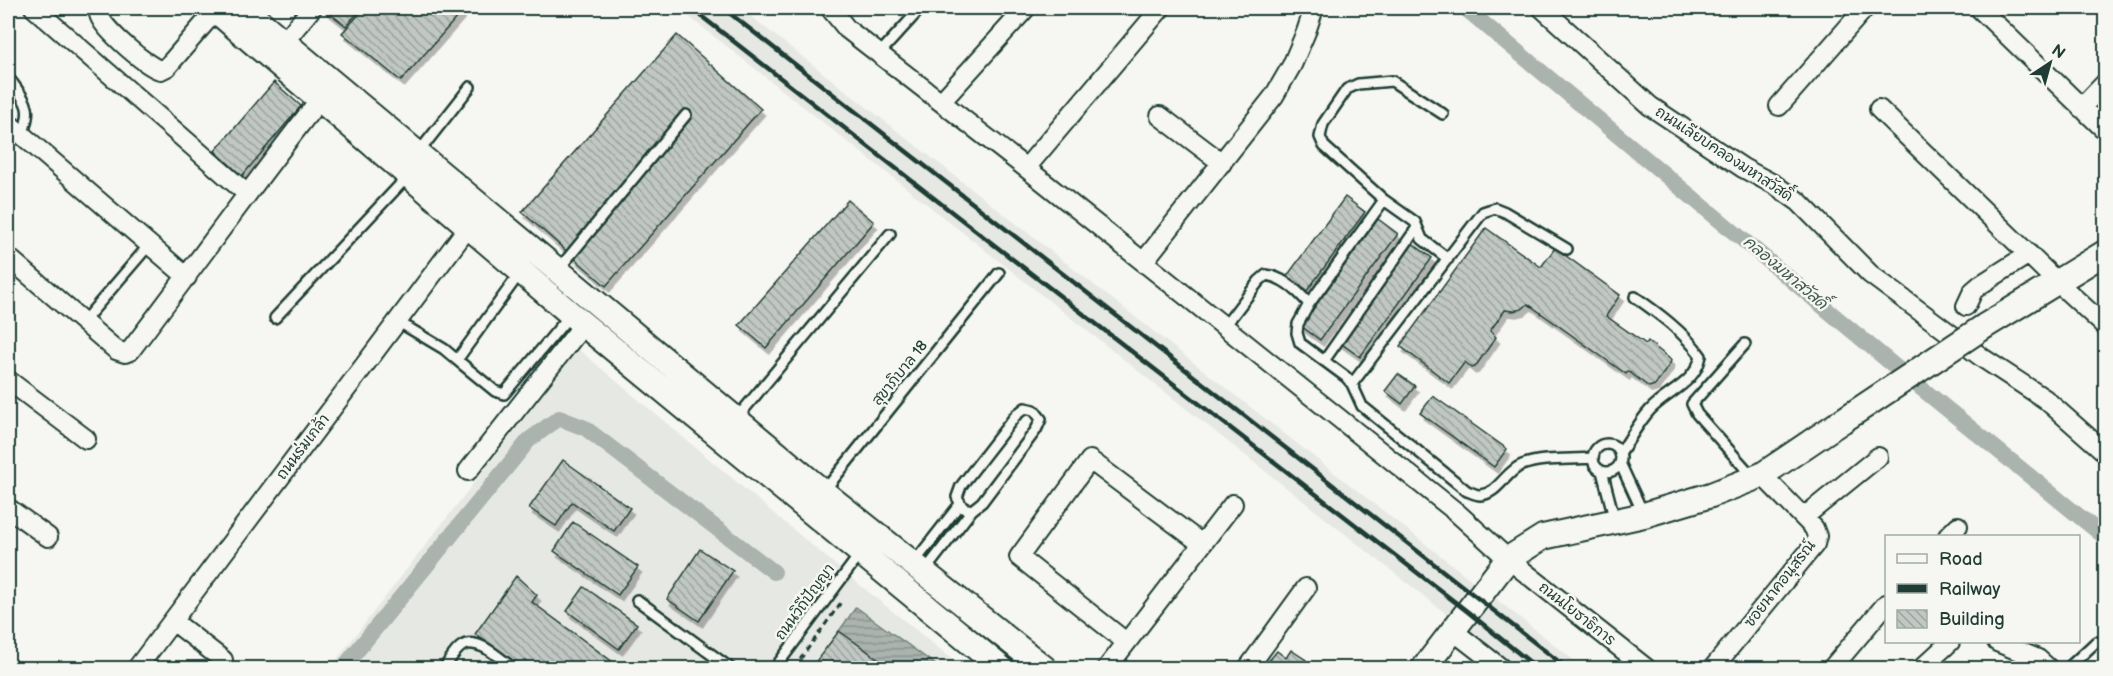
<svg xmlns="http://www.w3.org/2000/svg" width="2113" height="676" font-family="'Balsamiq Sans','Playpen Sans Thai',sans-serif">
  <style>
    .built { fill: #e6e8e4 }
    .water { fill: url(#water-rules); stroke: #72847d; stroke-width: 1.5 }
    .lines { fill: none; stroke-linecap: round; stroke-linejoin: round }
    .canal { stroke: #aab3ae; stroke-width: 16 }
    .building { fill: url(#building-back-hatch); stroke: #1f3d34; stroke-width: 1.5; filter: url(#shadow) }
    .lane-casing { stroke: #1f3d34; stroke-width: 14 }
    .street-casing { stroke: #1f3d34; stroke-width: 22 }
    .secondary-casing { stroke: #1f3d34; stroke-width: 28 }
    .path { stroke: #1f3d34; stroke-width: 3; stroke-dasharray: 6 4.5; stroke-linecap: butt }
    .lane { stroke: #f6f6f2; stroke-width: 9 }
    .street { stroke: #f6f6f2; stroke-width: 18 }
    .secondary { stroke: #f6f6f2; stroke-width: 24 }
    .rail { stroke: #1f3d34; stroke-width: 4.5 }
    .secondary-bridge-casing { stroke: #1f3d34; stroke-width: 28; stroke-linecap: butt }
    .secondary-bridge { stroke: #f6f6f2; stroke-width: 24 }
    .labels { text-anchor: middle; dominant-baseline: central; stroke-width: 5; stroke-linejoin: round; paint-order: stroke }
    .street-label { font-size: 15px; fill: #1f3d34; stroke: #f6f6f2 }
    .water-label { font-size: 16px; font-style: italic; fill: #425a52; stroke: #f6f6f2 }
  </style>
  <defs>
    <pattern id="water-rules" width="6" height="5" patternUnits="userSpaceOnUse" patternTransform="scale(1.5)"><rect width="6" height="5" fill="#aab3ae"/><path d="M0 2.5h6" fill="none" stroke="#8a938e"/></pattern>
    <pattern id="building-back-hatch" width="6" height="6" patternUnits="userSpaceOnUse" patternTransform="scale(1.5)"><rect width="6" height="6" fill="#c1c8c3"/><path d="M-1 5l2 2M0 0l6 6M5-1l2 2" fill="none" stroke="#9ca49f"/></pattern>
    <filter id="shadow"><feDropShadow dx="3.5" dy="6" stdDeviation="0" flood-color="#0004"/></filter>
  </defs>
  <rect width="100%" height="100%" fill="#f6f6f2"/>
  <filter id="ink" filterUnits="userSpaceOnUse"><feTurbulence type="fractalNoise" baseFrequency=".0167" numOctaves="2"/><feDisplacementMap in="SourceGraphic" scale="12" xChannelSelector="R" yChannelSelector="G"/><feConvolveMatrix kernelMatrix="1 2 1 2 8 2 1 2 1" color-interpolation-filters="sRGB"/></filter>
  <g filter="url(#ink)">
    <path class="built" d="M678,8H740L1584,668H1515Z
      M578,349L845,573L963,668H330Z"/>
    <path class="water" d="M856,607L940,668H891L839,631Z"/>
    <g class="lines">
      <path class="canal" d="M1465,8L1910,379L2106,538
        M343,668L529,440L559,418L585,428L774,572"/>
    </g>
    <path class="building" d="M323,8H362L346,26Z
      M365,8H465L401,81L342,33Z
      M677,35L761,109L606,286L522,212Z
      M274,82L301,106L242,176L215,151Z
      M1345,197L1365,212L1307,291L1287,276Z
      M848,200L874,222L766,348L739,325Z
      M1378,219L1398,234L1320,340L1301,326Z
      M1486,228L1541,267L1555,248L1620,295L1606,316L1646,344L1648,341L1671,360L1670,364L1655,385L1649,387L1628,371L1626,374L1528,304L1522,309L1513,311L1505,310L1490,331L1496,337L1475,367L1472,368L1465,362L1449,383L1400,346Z
      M1412,243L1432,258L1360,357L1339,342Z
      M1398,374L1415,386L1402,404L1385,391Z
      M1433,396L1507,449L1494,467L1420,413Z
      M563,460L630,508L614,531L572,502L556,526L529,508Z
      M573,522L638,567L618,595L554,551Z
      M700,549L733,571L699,621L667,599Z
      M516,576L537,595L532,602L621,668H524L475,634Z
      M584,587L637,624L619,649L567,611Z
      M839,631L891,668H811Z
      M1291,650L1306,660L1299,668H1263L1277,651L1286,658Z"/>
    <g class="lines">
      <g class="lane-casing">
        <path id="lane" d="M879,54L921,8
          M11,81C27,103 33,108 22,135
          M1443,114L1392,81L1358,84L1347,89L1323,124L1320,137L1324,146L1384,200L1415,222L1422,239L1448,259
          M418,153L470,87
          M558,270L686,115
          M1309,304L1384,200
          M275,318L409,175
          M397,321L444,349L457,360L520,273
          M83,322L149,245
          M1224,327L1259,281L1266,275C1283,277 1298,291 1309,304L1298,324L1297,333L1300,343L1346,377L1352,384L1362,406L1467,491C1470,492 1476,495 1480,495C1498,494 1506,471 1522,465C1544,457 1570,460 1593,458
          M1745,344L1692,404L1697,414L1752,476
          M457,360L495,391L504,394L571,314
          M1324,361L1416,229
          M1352,384L1483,212L1495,208L1505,212L1567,249
          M1025,408L1034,410L1041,419L1036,430L982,502L972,510L963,508L957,497L961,486L1016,415Z
          M736,419L890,234
          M1593 458a14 14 0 1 1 28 0a14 14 0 1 1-28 0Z
          M1620,453C1630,439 1639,422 1650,410C1668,391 1695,384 1701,356C1684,332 1658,313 1635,297
          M1620,463L1643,513
          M1602,471L1615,521
          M824,491L999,273
          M913,564L960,504
          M924,572L972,510
          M637,600L730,668
          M444,668C449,662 455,650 462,646C478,636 501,660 513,668
          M775,668L860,554
          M2068,668L2096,642"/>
      </g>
      <g class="street-casing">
        <path id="street" d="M34,8L246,193
          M98,8C98,9 99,16 100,17C105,30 148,68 161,70L167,67L216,10
          M830,8L847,29L1026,168L1455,511L1508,559L1646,668
          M1542,8L1650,106L1743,168L1775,185L1799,202L1870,274L1984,359L2045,399L2106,453
          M1979,8L2106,131
          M284,42L312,8
          M941,102L1026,8
          M1779,106L1865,8
          M2081,108L2106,82
          M1879,109L2056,281L2106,327
          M1160,116L1222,163
          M8,123L187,277
          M1026,168L1161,8
          M8,257L116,350L125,353L130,351C194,267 255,182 320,99
          M1145,264L1148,256L1274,96L1292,65L1306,32L1314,8
          M1966,306L1973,291L1980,285L2029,254
          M8,380L86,439
          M468,471L584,324
          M8,508L48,537
          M1804,517L1878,457
          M1948,536L1958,526
          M173,621L223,660
          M1452,630L1501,668
          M1126,642L1019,557L1090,460L1202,544
          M1997,642L2038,659L2048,668
          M137,668L469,226
          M1107,668L1233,504
          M1248,668L1306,588
          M1713,668L1815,544L1817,536L1814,528L1762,475
          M1832,668L1886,604
          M1922,668L1950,642"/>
      </g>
      <g class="secondary-casing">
        <path id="secondary" d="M213,8L571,314L1001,668
          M243,8L823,492L1044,668
          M1985,326L2106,252
          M1424,668L1508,559L1543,537L1644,515L1711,495L1762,475L1842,421"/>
      </g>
      <path class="path" d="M794,668L842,601"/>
      <use href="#lane" class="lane"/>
      <use href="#street" class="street"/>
      <use href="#secondary" class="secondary"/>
      <path class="rail" d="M691,8L962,220L1468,612L1537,668
        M723,8L1567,668"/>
      <g class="secondary-bridge-casing">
        <path id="secondary-bridge" d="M1842,421L1985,326"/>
      </g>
      <use href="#secondary-bridge" class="secondary-bridge"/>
    </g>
  </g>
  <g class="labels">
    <g class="street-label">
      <text transform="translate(1724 154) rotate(33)">ถนนเลียบคลองมหาสวัสดิ์</text>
      <text transform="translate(900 373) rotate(-51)">สุขาภิบาล 18</text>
      <text transform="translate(303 447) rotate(-53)">ถนนร่มเกล้า</text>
      <text transform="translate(1780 584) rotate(-52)">ซอยนาคอนุสรณ์</text>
      <text transform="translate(805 602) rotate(-54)">ถนนวิถีปัญญา</text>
      <text transform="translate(1577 614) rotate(38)">ถนนโยธาธิการ</text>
    </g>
    <g class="water-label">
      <text transform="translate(1785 273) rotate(40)">คลองมหาสวัสดิ์</text>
    </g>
  </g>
  <rect width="2113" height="676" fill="none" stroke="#f6f6f2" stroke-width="30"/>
  <rect x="15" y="15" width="2083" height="646" fill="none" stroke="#1f3d34" stroke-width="2" filter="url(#ink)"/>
  <rect x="1885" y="535" width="195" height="108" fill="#f6f6f2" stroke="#a0aca6" stroke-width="1.5"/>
  <rect x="1897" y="554" width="30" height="9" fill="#f6f6f2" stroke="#a0aca6" stroke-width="1.5"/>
  <text x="1939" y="565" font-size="18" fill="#1f3d34">Road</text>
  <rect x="1897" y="584" width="30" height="9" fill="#1f3d34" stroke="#a0aca6" stroke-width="1.5"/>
  <text x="1939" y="595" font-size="18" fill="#1f3d34">Railway</text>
  <rect x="1897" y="610" width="30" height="18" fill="url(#building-back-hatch)" stroke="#a0aca6" stroke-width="1.5"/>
  <text x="1939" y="625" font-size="18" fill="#1f3d34">Building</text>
  <g transform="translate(2050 63) rotate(36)" stroke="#f6f6f2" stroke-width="4.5" paint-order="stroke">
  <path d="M0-4.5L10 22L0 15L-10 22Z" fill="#1f3d34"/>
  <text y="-9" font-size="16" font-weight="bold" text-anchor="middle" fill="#1f3d34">N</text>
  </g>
</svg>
